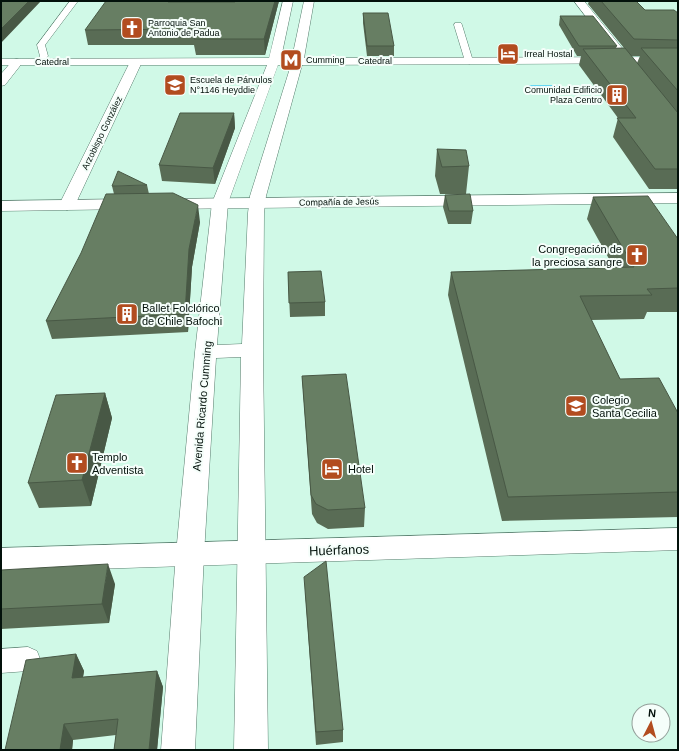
<svg xmlns="http://www.w3.org/2000/svg" width="679" height="751" font-family="Arial,sans-serif">
  <style>
    .water { fill: #66d7f3 }
    .lines { fill: none; stroke-linecap: round; stroke-linejoin: round }
    .service-casing { stroke: #577d6d; stroke-width: 1 }
    .minor-casing { stroke: #577d6d; stroke-width: 1 }
    .tertiary-casing { stroke: #577d6d; stroke-width: 1 }
    .secondary-casing { stroke: #577d6d; stroke-width: 1 }
    .service { fill: #fff; fill-rule: evenodd }
    .minor { fill: #fff; fill-rule: evenodd }
    .tertiary { fill: #fff; fill-rule: evenodd }
    .secondary { fill: #fff; fill-rule: evenodd }
    .wall { fill: #596c55; fill-rule: evenodd }
    .shaded-wall { fill: #485845 }
    .building { fill: #677e63; stroke: #485845 }
    .labels { text-anchor: middle; dominant-baseline: central; stroke-width: 4; stroke-linejoin: round; paint-order: stroke }
    .far-poi-label { font-size: 9px; fill: #03110b; stroke: #f5fefa; text-anchor: start }
    .far-street-label { font-size: 9px; fill: #03110b; stroke: #f5fefa }
    .poi-label { font-size: 11px; fill: #03110b; stroke: #f5fefa; text-anchor: start }
    .street-label { font-size: 11px; fill: #03110b; stroke: #f5fefa }
    .near-street-label { font-size: 13px; fill: #03110b; stroke: #f5fefa }
  </style>
  <rect width="100%" height="100%" fill="#d0f9e7"/>
  <path class="water" d="M528,85H559L562,90H531Z"/>
  <g class="lines">
    <g class="service-casing">
      <path id="service" d="M70,1H78L45,45L48,56L42,64H36L35,62L40,56L37,45Z
        M455,23H461L462,25L473,61L472,63L469,64L465,61L454,25Z
        M28,647L37,651L40,659L37,667L28,671L1,673V649Z"/>
    </g>
    <g class="minor-casing">
      <path id="minor" d="M574,1H584L639,69L641,72L639,75H631Z
        M17,59L21,60L23,62L5,85L1,86V74L13,60Z
        M136,59L140,60L142,62L75,205L73,208L67,210L61,208L59,205L130,62L132,60Z
        M678,528V550L1,572V548Z"/>
    </g>
    <g class="tertiary-casing">
      <path id="tertiary" d="M678,193V203L165,209L159,207L157,204L159,201L165,199Z
        M131,199L137,201L139,204L137,207L131,209L1,211V201Z"/>
    </g>
    <g class="secondary-casing">
      <path id="secondary" d="M283,1H293L281,58H292L304,1H314L304,58L678,57V63L302,65L266,196L264,213L263,350L268,750H234L241,357L216,358L204,554L195,750H161L176,554L195,352L212,203L267,65H1V59L269,58ZM278,65H291L250,196L248,213L242,344L217,345L228,203Z"/>
    </g>
    <use href="#service" class="service"/>
    <use href="#minor" class="minor"/>
    <use href="#tertiary" class="tertiary"/>
    <use href="#secondary" class="secondary"/>
  </g>
  <path class="wall" d="M279,1L265,55H196L194,45H88L85,30L170,2H235Z
    M589,1H636L645,10L678,13V189H649L613,137L618,118L579,65L581,56H577L559,25L560,16L617,46L616,48H624L588,4ZM631,56H640L637,63Z
    M363,13L394,46V56H367L363,23Z
    M234,113L235,128L215,184L162,181L159,165Z
    M437,149L469,166L466,194H440L435,176Z
    M147,185L149,194L200,222L192,267L188,332L52,339L46,321L114,194L112,186Z
    M445,195L473,211L471,224H448L443,207Z
    M593,197L678,239V312H647L644,319L591,320L620,379L678,413V517L502,521L448,295L451,272L614,268L587,219Z
    M288,272L325,302V316L290,317Z
    M302,376L365,508L364,527L328,529L317,523L312,514Z
    M105,393L112,418L91,506L39,508L28,483Z
    M1,570L115,584L109,623L1,629Z
    M305,590L343,730V742L316,745Z
    M76,654L84,671L83,677L157,671L163,687L157,750H114L116,735L73,740L72,750H5Z"/>
  <path class="shaded-wall" d="M29,1H41L1,43V29Z
    M275,1H279L265,55L264,39Z
    M234,113L235,128L215,184L213,168Z
    M198,205L200,222L192,267L188,332L185,314L189,249Z
    M105,393L112,418L91,506L82,480Z
    M108,564L115,584L109,623L102,604Z
    M76,654L84,671L80,694L72,678Z
    M157,671L163,687L157,750H149Z
    M64,724L73,740L72,750H60Z"/>
  <path class="building" d="M1,1H29L1,29Z
    M106,1H169L168,2H235L236,1H275L264,39H194L198,29L85,30Z
    M601,1H636L645,10H674L678,13V40L634,39Z
    M363,13H388L394,46H367Z
    M560,16H593L617,46H579Z
    M625,48L678,113V169H655L617,118H636L583,49Z
    M641,48H678V91Z
    M180,113H234L213,168L159,165Z
    M437,149L466,150L469,166L442,167Z
    M118,171L147,185L112,186Z
    M173,193L198,205L189,249L185,314L46,321L81,253L106,194Z
    M470,194L473,211H449L445,195Z
    M648,196L678,239V288L647,289L652,295L580,296L620,379L659,378L678,413V492L508,497L451,272L634,267L593,197Z
    M321,271L325,302L289,303L288,272Z
    M346,374L365,508L328,510L316,504L311,495L302,376Z
    M105,393L82,480L28,483L56,395Z
    M326,561L343,730L316,732L304,577Z
    M108,564L102,604L1,609V570Z
    M76,654L72,678L157,671L149,750H114L118,719L64,724L60,750H5L26,660Z"/>
  <defs>
    <g id="church-square" transform="scale(1.15)"><rect x="-9" y="-9" width="18" height="18" rx="4" fill="#b24c1f" stroke="#f5fefa"/><path d="M-1.2-6h2.4v3.5h3.3v2.4h-3.3V6h-2.4V-.1h-3.3v-2.4h3.3Z" fill="#fff"/></g>
    <g id="hotel-square" transform="scale(1.15)"><rect x="-9" y="-9" width="18" height="18" rx="4" fill="#b24c1f" stroke="#f5fefa"/><path d="M-6-4.5h1.5V1H6V5H4.5V3h-9V5H-6ZM-4 0a1.8 1.8 0 1 1 3.6 0ZM.5 0V-2.5h3Q6-2.5 6 0Z" fill="#fff"/></g>
    <g id="metro-square" transform="scale(1.15)"><rect x="-9" y="-9" width="18" height="18" rx="4" fill="#b24c1f" stroke="#f5fefa"/><path d="M-5.5 5V-5H-3L0 0L3-5H5.5V5H3V-.5L0 4L-3-.5V5Z" fill="#fff"/></g>
    <g id="school-square" transform="scale(1.15)"><rect x="-9" y="-9" width="18" height="18" rx="4" fill="#b24c1f" stroke="#f5fefa"/><path d="M0-5L7-2L0 1L-7-2ZM-4 1L0 2.5L4 1V4Q0 6-4 4Z" fill="#fff"/></g>
    <g id="building-square" transform="scale(1.15)"><rect x="-9" y="-9" width="18" height="18" rx="4" fill="#b24c1f" stroke="#f5fefa"/><path d="M-4-6H4V6H1V3H-1V6H-4ZM-2.5-4.3h1.7v1.8h-1.7ZM.8-4.3h1.7v1.8H.8ZM-2.5-1h1.7V.8h-1.7ZM.8-1h1.7V.8H.8Z" fill="#fff"/></g>
  </defs>
  <g fill-rule="evenodd">
    <use href="#church-square" x="132" y="28"/>
    <use href="#hotel-square" x="508" y="54"/>
    <use href="#metro-square" x="291" y="60"/>
    <use href="#school-square" x="175" y="85"/>
    <use href="#building-square" x="617" y="95"/>
    <use href="#church-square" x="637" y="255"/>
    <use href="#building-square" x="127" y="314"/>
    <use href="#school-square" x="576" y="406"/>
    <use href="#church-square" x="77" y="463"/>
    <use href="#hotel-square" x="332" y="469"/>
  </g>
  <g class="labels">
    <g class="far-poi-label">
      <text x="148" y="23">Parroquia San<tspan x="148" dy="10">Antonio de Padua</tspan></text>
      <text x="524" y="54">Irreal Hostal</text>
      <text x="306" y="60">Cumming</text>
      <text x="190" y="80">Escuela de Párvulos<tspan x="190" dy="10">N°1146 Heyddie</tspan></text>
      <text x="602" y="90" text-anchor="end">Comunidad Edificio<tspan x="602" dy="10">Plaza Centro</tspan></text>
    </g>
    <g class="far-street-label">
      <text x="375" y="61">Catedral</text>
      <text x="52" y="62">Catedral</text>
      <text transform="translate(102 133) rotate(-64)">Arzobispo González</text>
      <text transform="translate(339 202) rotate(-1)">Compañía de Jesús</text>
    </g>
    <g class="poi-label">
      <text x="622" y="249" text-anchor="end">Congregación de<tspan x="622" dy="13">la preciosa sangre</tspan></text>
      <text x="142" y="308">Ballet Folclórico<tspan x="142" dy="13">de Chile Bafochi</tspan></text>
      <text x="592" y="400">Colegio<tspan x="592" dy="13">Santa Cecilia</tspan></text>
      <text x="92" y="457">Templo<tspan x="92" dy="13">Adventista</tspan></text>
      <text x="348" y="469">Hotel</text>
    </g>
    <g class="street-label">
      <text transform="translate(202 406) rotate(-85)">Avenida Ricardo Cumming</text>
    </g>
    <g class="near-street-label">
      <text transform="translate(339 550) rotate(-2)">Huérfanos</text>
    </g>
  </g>
  <rect width="679" height="751" fill="none" stroke="#03110b" stroke-width="4"/>
  <g transform="translate(651 723) rotate(6)"><circle r="19" fill="#f5fefa" stroke="#949f9a"/>
  <path d="M0-3L7 15L0 10L-7 15Z" fill="#b24c1f"/>
  <text y="-6" font-size="11" font-weight="bold" text-anchor="middle" fill="#03110b">N</text>
  </g>
</svg>
